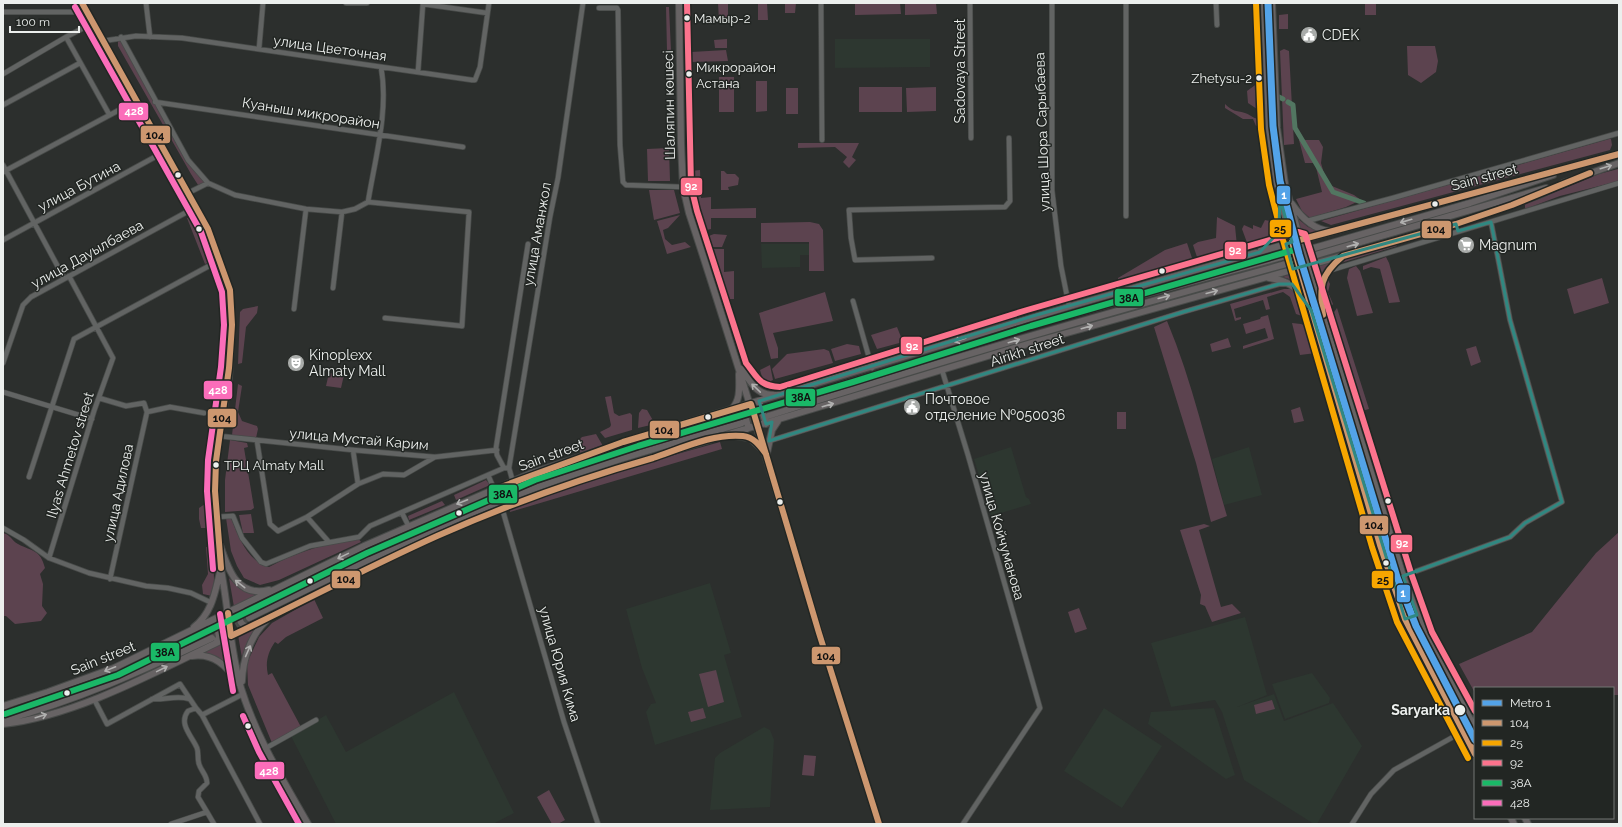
<svg xmlns="http://www.w3.org/2000/svg" width="1622" height="827" font-family="Raleway,sans-serif">
  <style>
    .built { fill: #2d3730 }
    .green { fill: #5c434f }
    .lines { fill: none; stroke-linecap: round; stroke-linejoin: round }
    .canal { stroke: #527661; stroke-width: 5 }
    .major-tunnel { stroke: #494c4a; stroke-width: 6; stroke-dasharray: 6 3; stroke-linecap: butt }
    .minor-casing { stroke: #484b49; stroke-width: 6 }
    .major-casing { stroke: #484b49; stroke-width: 8 }
    .minor { stroke: #626463; stroke-width: 4.5 }
    .major { stroke: #676364; stroke-width: 6 }
    .bus-1-casing { stroke: #222623; stroke-width: 9 }
    .bus-2-casing { stroke: #222623; stroke-width: 9 }
    .bus-3-casing { stroke: #222623; stroke-width: 9 }
    .bus-4-casing { stroke: #222623; stroke-width: 9 }
    .bus-5-casing { stroke: #222623; stroke-width: 9 }
    .bus-1 { stroke: #cd976f; stroke-width: 6 }
    .bus-2 { stroke: #f7a600; stroke-width: 6 }
    .bus-3 { stroke: #fc738d; stroke-width: 6 }
    .bus-4 { stroke: #1ab867; stroke-width: 6 }
    .bus-5 { stroke: #fb6dba; stroke-width: 6 }
    .metro-1-casing { stroke: #222623; stroke-width: 10 }
    .metro-1 { stroke: #53a3e8; stroke-width: 7 }
    .oneway { stroke: #b0b0af }
    .marked { fill: none; stroke: #308881; stroke-width: 3; stroke-linejoin: round }
    .bus-dot { fill: #ecefed; stroke: #222623; stroke-width: 1.5 }
    .labels { text-anchor: middle; dominant-baseline: central; stroke-width: 3; stroke-linejoin: round; paint-order: stroke }
    .bus-label { font-size: 13px; fill: #ecefed; stroke: #222623; text-anchor: start }
    .poi-label { font-size: 14px; fill: #ecefed; stroke: #222623; text-anchor: start }
    .street-label { font-size: 14px; fill: #ecefed; stroke: #222623 }
    .stop-label { font-size: 14px; font-weight: bold; fill: #ecefed; stroke: #222623; text-anchor: end }
    .line-badge { stroke: #222623; stroke-width: 1.5 }
    .badge-label { font-size: 11px; text-anchor: middle; font-weight: bold; fill: #fff }
    .pale-badge-label { font-size: 11px; text-anchor: middle; font-weight: bold; fill: #111 }
  </style>
  <rect width="100%" height="100%" fill="#2c2f2d"/>
  <path class="built" d="M835,39H930V67L835,68Z
    M761,244H809V255H800V267L762,268Z
    M1011,447L1026,497L1029,499L1031,504L991,516L974,459Z
    M1249,447L1262,495L1224,505L1212,459Z
    M710,583L731,653L724,655L742,717L655,745L646,712L651,704L656,703L642,668L626,609Z
    M1245,617L1267,695L1237,707L1274,694L1284,721L1333,703L1362,746L1317,824H1314L1244,780L1222,712L1215,700L1171,707L1151,643Z
    M1312,673L1330,698L1329,703L1285,719L1272,684Z
    M454,692L514,813L493,824H336L291,736L326,715L346,752Z
    M1104,708L1162,746L1122,808L1064,771Z
    M1214,708L1235,775L1226,779L1148,724L1151,712Z
    M764,727L770,730L774,740L770,807L710,810L715,758L720,753Z"/>
  <path class="green" d="M718,3H728V21H719Z
    M758,3H767L768,20H758Z
    M785,3H796L795,13H785Z
    M855,3H900L901,14L855,15Z
    M905,3H936L937,14L905,15Z
    M1365,3H1376V15H1365Z
    M666,7H669L671,51H667Z
    M1288,14V29H1279V15Z
    M121,37L188,160L208,183L200,188L191,174L118,46V41Z
    M727,39V48H715L714,40Z
    M1407,46H1435L1438,61L1436,72L1421,83L1408,75Z
    M1284,49L1289,51L1294,144L1284,145L1280,51Z
    M726,50L728,61L691,62V52Z
    M687,52H689L690,80L685,79V58Z
    M719,77H734V112H719Z
    M756,81H767V111L756,112Z
    M1258,83L1260,84L1262,110L1260,111L1248,103L1247,91Z
    M859,87H902V112H859Z
    M936,87V111L907,112L906,88Z
    M786,88H798V114H786Z
    M1225,104C1233,112 1235,110 1245,113C1253,116 1253,119 1262,119L1263,124L1256,126L1253,119H1243L1225,108Z
    M1609,139H1611L1612,145L1610,150L1331,225L1321,221Z
    M1299,140H1319L1323,147L1321,163L1327,184L1354,195L1361,200L1346,207L1310,218L1302,211L1296,199L1322,192L1315,163H1305Z
    M798,143H859L852,157L856,160L849,168L843,162L847,157L835,147L798,148Z
    M669,148L670,181H648L647,149Z
    M1618,169L1619,181L1560,196L1525,209V204L1599,174Z
    M700,170L701,198L711,197V209L756,208V218H711V229L702,231L691,171Z
    M721,171H724L727,174H735L739,178L738,185L728,187L729,190H721Z
    M649,190H674L680,213L654,220Z
    M680,215L668,228L663,230L665,239L672,245L685,242L691,247L667,254L657,221Z
    M1217,217L1235,226L1237,246L1197,257L1193,245L1198,242L1216,238Z
    M187,218H198L216,260L205,264Z
    M1297,218L1308,227L1319,231L1302,235Z
    M1265,220L1275,222C1270,237 1263,242 1249,248L1242,229L1244,225L1253,229V225L1261,228Z
    M810,222L819,224L823,230L824,271H809V242H761V223Z
    M1282,223L1287,240L1271,245L1278,235Z
    M714,234L727,235L722,247H709L706,237Z
    M1187,243L1193,261L1118,284V278L1165,250Z
    M1396,244L1397,246L1334,265L1344,258Z
    M709,249H724V272L734,271V299H724Z
    M1386,257L1389,263L1400,302L1389,303L1380,269L1371,267L1363,270V266Z
    M1332,262L1324,271L1318,289L1313,268Z
    M1356,266L1360,271L1373,313L1357,316L1347,278L1349,269Z
    M1297,272L1302,290L1289,279L1282,277Z
    M1327,278L1330,284L1328,292L1333,304L1328,311L1323,291L1324,281Z
    M1602,278L1609,303L1574,314L1567,289Z
    M1284,289H1291L1300,297L1305,317L1296,314L1290,297L1283,292L1267,297L1270,309L1266,310L1263,300L1234,309L1236,318L1241,317V319L1235,321L1230,304Z
    M825,292L833,321L773,333L778,348V358L771,359L759,313Z
    M258,306L257,313L246,327L242,363L238,364L240,312L243,309Z
    M1337,308L1369,409L1358,412L1330,318Z
    M1268,315L1274,339L1243,349V346L1268,338L1265,328L1246,334L1243,324L1260,319L1261,317Z
    M1024,316L974,332L972,330L986,325Z
    M1167,321C1193,383 1208,452 1227,516L1211,522L1196,463L1154,327Z
    M1292,323L1301,324L1309,327L1316,353L1300,355Z
    M897,327L903,342L877,349L871,335Z
    M1228,338L1231,347L1212,352L1210,344Z
    M847,344L859,346L861,354L835,361L831,349Z
    M1476,346L1481,362L1471,366L1466,349Z
    M824,349L829,351L833,363L775,379L772,369L787,354Z
    M770,365L773,380L764,384L760,370Z
    M329,373L344,375L341,388L326,386Z
    M238,384L242,386L238,412L242,421L257,426L258,429L256,438L232,435Z
    M1340,392L1343,394L1389,541L1384,542Z
    M611,396L614,413L619,416L630,413L632,415V430L605,438L600,432L610,427L611,425L605,397Z
    M1300,407L1304,421L1294,423L1291,410Z
    M642,409L647,410L655,424L638,428L639,413Z
    M1117,412H1126V429H1117Z
    M596,434L603,446L580,453L579,440L582,437Z
    M230,440L247,443L248,447L244,448L254,508L251,510L225,512V480Z
    M720,442L722,449L510,512L509,507L599,476Z
    M486,480L490,485L456,500L454,495Z
    M442,501L445,505L409,520L408,516Z
    M205,504L206,528H201L199,519V508Z
    M251,514L254,533H243L239,515Z
    M226,518H231C238,536 248,562 269,567C298,551 326,544 358,538L361,542L279,580L260,585L244,578L237,566L231,551Z
    M1204,524L1210,526L1199,530L1221,607L1232,604L1241,613L1212,622L1205,606L1200,604L1201,595L1180,530Z
    M1619,532V695H1613V688H1475V693L1459,664L1532,632L1596,553Z
    M3,533C10,534 12,541 18,544C33,552 40,549 45,568L40,574L43,584L42,606L47,613L41,621L15,624L6,616H3Z
    M1389,544L1413,611V614L1409,615L1385,545Z
    M206,547H211C213,564 216,579 212,596L203,594L202,585L208,574Z
    M229,578L239,588L258,595L234,607Z
    M314,599L323,618L286,637L278,644L275,642C268,652 265,662 268,675L272,673L301,727L272,743L248,685L247,663L259,637L272,623Z
    M1079,608L1087,629L1075,633L1068,612Z
    M260,624L249,640L242,658L238,635Z
    M1421,640L1439,667L1475,737V744L1420,642Z
    M224,642L228,665L216,657L202,653Z
    M716,670L724,702L708,707L699,674Z
    M1272,700L1275,709L1256,714L1254,705Z
    M703,708L706,718L691,722L688,712Z
    M804,755L816,756L814,776L802,775Z
    M549,790L565,820L558,824H552L537,797Z"/>
  <g class="lines">
    <path class="canal" d="M1279,97L1283,99
      M1288,102L1293,105L1295,128L1333,192L1364,203"/>
    <path class="major-tunnel" d="M741,416L766,409
      M742,423L767,416
      M209,631L247,612
      M212,638L249,618"/>
    <g class="minor-casing">
      <path id="minor" d="M146,3L150,37
        M346,3H367
        M821,3L822,140
        M970,3L971,138
        M1052,3V190L1061,266L1069,306
        M1216,3L1217,25
        M423,4L487,13
        M599,8H617L618,10L620,145L623,182L626,185L683,187
        M3,12H87
        M66,37L109,114
        M121,37L188,160L208,183L235,195L306,209L342,212L355,209L368,202L469,212L462,326L385,318
        M103,41L136,36L182,38L472,80H475L480,67L489,3
        M259,49L263,3
        M418,72L423,3
        M3,74L66,37L93,23
        M155,102L463,147
        M3,105L80,63
        M3,165L64,278
        M3,172L136,101
        M188,193L208,183
        M368,202C375,159 389,110 381,67
        M1126,216V3
        M1307,221L1393,198L1619,133
        M3,240L164,152
        M932,258L855,260L851,238L849,210L1005,207L1010,201L1009,138
        M1328,271L1619,183
        M333,288L342,212
        M853,301L872,368
        M294,309L306,209
        M3,363L23,305L31,297L196,207
        M942,370L968,455L1040,708L963,824
        M3,392L92,419
        M99,398L126,406L144,403L147,412L110,579
        M147,412L170,407L204,413
        M219,436L353,450L435,457L497,450
        M257,441L270,524L278,531L307,517L358,484L383,474L404,475L435,457
        M769,441L1183,312L1279,284H1288
        M353,450L358,484
        M504,468L497,455L496,448L528,244
        M488,475L494,489
        M29,477L74,339L220,260
        M513,482L509,468L550,217L558,178L583,3
        M502,508L564,722L598,824
        M402,513L408,525
        M216,517L233,516L242,538L261,562L266,564L310,546L359,537L370,526L504,468H509
        M307,517L328,541
        M3,528L24,540L49,558L89,573L146,586L168,588L191,593L212,603
        M49,558L94,411L113,358L69,276
        M1403,576L1510,537L1525,523L1562,502L1510,320L1491,222
        M243,694L202,715L260,824
        M94,699L107,724L180,684L196,708L202,715
        M152,699C165,700 178,695 189,699
        M196,708L188,711C178,724 192,736 197,748C199,753 197,758 199,764C201,771 207,775 207,783L199,791L198,797L207,812
        M266,748L316,720
        M171,824L207,812L214,824
        M1352,824L1371,794L1394,770L1462,732"/>
    </g>
    <g class="major-casing">
      <path id="major" d="M82,3L208,229L230,290L232,325L229,377L211,491C211,522 218,551 223,581C229,617 231,653 241,688C256,737 283,780 308,824
        M679,3L681,143L683,187L689,213C756,416 814,621 879,824
        M1264,3L1269,128L1277,184L1291,238L1380,545L1405,619L1415,641L1475,754
        M1272,3L1277,128L1285,184L1307,265L1403,576L1425,635L1475,728
        M1563,183L1619,163
        M1292,204C1301,217 1313,230 1330,231
        M1305,239L1312,263
        M1286,244L1293,269
        M1314,248L1470,203L1553,175
        M1261,250C1274,237 1281,226 1281,208
        M1316,255L1546,188
        M1269,278C1287,280 1297,287 1307,303
        M1321,300C1318,281 1326,269 1341,258
        M741,369C751,381 755,395 774,395
        M759,401L766,424
        M740,407L743,409L748,426L746,430
        M732,409C741,399 739,387 739,374
        M766,409L1022,328L1285,256
        M768,416C940,361 1113,311 1286,264
        M735,436L750,438L764,451
        M767,453L772,430L778,421
        M220,545C228,569 237,598 269,590
        M242,606C237,615 238,626 250,627
        M247,612C333,570 418,526 508,491C584,461 663,440 741,416
        M249,618C335,576 420,533 509,498C585,468 664,446 742,423
        M209,623H214L217,626L219,637L216,643
        M194,627C212,613 215,592 220,572
        M192,656C214,653 227,666 238,683
        M242,681C243,660 250,636 266,621
        M3,706L48,692L114,668L364,546L532,473L636,438L1074,305L1283,245L1619,154
        M3,712C76,695 142,663 209,631
        M3,720C76,701 144,670 212,638
        M3,724C78,716 165,667 233,635C311,598 388,556 468,522C516,502 566,485 616,468L1031,343L1456,224L1540,195L1567,182
        M1511,818L1514,824
        M1525,818L1528,824"/>
    </g>
    <use href="#minor" class="minor"/>
    <use href="#major" class="major"/>
    <g class="bus-1-casing">
      <path id="bus-1" d="M82,3L208,229L230,290L232,325L229,368L216,461L215,491L221,568
        M1323,315C1319,287 1320,275 1343,256L1456,224L1512,205L1590,173
        M498,488L623,442L751,404L819,633L879,824
        M228,613L231,636C300,603 368,567 437,536C507,505 579,479 653,458C680,449 713,433 743,436C754,437 760,446 766,454
        M1475,754L1405,619L1380,545L1292,242L1619,154"/>
    </g>
    <g class="bus-2-casing">
      <path id="bus-2" d="M1256,3L1261,129L1269,185L1283,240L1372,547L1397,622L1468,758"/>
    </g>
    <g class="bus-3-casing">
      <path id="bus-3" d="M687,3L691,186L697,211L746,363C758,378 759,386 780,387L1027,310L1298,232L1305,234L1411,573L1432,632L1475,711"/>
    </g>
    <g class="bus-4-casing">
      <path id="bus-4" d="M5,714L118,675L367,553L535,480L638,446L853,382L1031,326L1294,250"/>
    </g>
    <g class="bus-5-casing">
      <path id="bus-5" d="M75,7L201,232L222,292L224,325L221,367L208,460L207,491L213,569
        M220,614L233,691
        M243,716L259,752L299,824"/>
    </g>
    <use href="#bus-1" class="bus-1"/>
    <use href="#bus-2" class="bus-2"/>
    <use href="#bus-3" class="bus-3"/>
    <use href="#bus-4" class="bus-4"/>
    <use href="#bus-5" class="bus-5"/>
    <g class="metro-1-casing">
      <path id="metro-1" d="M1268,3L1273,126L1280,181L1299,254L1397,577L1416,626L1475,740"/>
    </g>
    <use href="#metro-1" class="metro-1"/>
  </g>
  <defs><path id="oneway-shaft" d="M-6 0H5M1.5-3L5.5 0L1.5 3" fill="none" stroke-width="1.6" stroke-linecap="round" stroke-linejoin="round"/></defs>
  <g class="oneway">
    <use href="#oneway-shaft" transform="translate(1606 167) rotate(-17)"/>
    <use href="#oneway-shaft" transform="translate(1406 221) rotate(164)"/>
    <use href="#oneway-shaft" transform="translate(1353 245) rotate(-16)"/>
    <use href="#oneway-shaft" transform="translate(1212 292) rotate(-15)"/>
    <use href="#oneway-shaft" transform="translate(1164 297) rotate(-15)"/>
    <use href="#oneway-shaft" transform="translate(1087 327) rotate(-16)"/>
    <use href="#oneway-shaft" transform="translate(960 340) rotate(162)"/>
    <use href="#oneway-shaft" transform="translate(1014 341) rotate(-16)"/>
    <use href="#oneway-shaft" transform="translate(756 388) rotate(-136)"/>
    <use href="#oneway-shaft" transform="translate(828 405) rotate(-16)"/>
    <use href="#oneway-shaft" transform="translate(462 502) rotate(158)"/>
    <use href="#oneway-shaft" transform="translate(343 556) rotate(154)"/>
    <use href="#oneway-shaft" transform="translate(240 584) rotate(-142)"/>
    <use href="#oneway-shaft" transform="translate(248 651) rotate(-66)"/>
    <use href="#oneway-shaft" transform="translate(110 669) rotate(158)"/>
    <use href="#oneway-shaft" transform="translate(162 669) rotate(-26)"/>
    <use href="#oneway-shaft" transform="translate(41 716) rotate(-17)"/>
  </g>
  <path class="marked" d="M1280,198L1292,242L1286,244L1293,269L1456,224L1458,231L1491,222L1510,320L1562,502L1525,523L1510,537L1403,576L1417,615L1405,619L1311,310L1292,284H1279L1183,312L769,441L772,422L766,424L759,401L1033,316L1260,252L1274,237L1279,225Z"/>
  <defs>
    <g id="civic-disc" transform="scale(0.9)"><circle r="9.5" fill="#a9acaa" stroke="#222623"/><path d="M-.6-6.5H3V-4.5H.6V-3L4-1V1h2V6H-6V1h2V-1L-.6-3ZM-1.2 2.5V6h2.4V2.5Z" fill="#fff"/></g>
    <g id="supermarket-disc" transform="scale(0.9)"><circle r="9.5" fill="#a9acaa" stroke="#222623"/><path d="M-6-5.5h2.5l.6 2H6L4.5 2H-2.5L-4.4-4H-6ZM-1.5 3.2a1.3 1.3 0 1 0 .1 0ZM3 3.2a1.3 1.3 0 1 0 .1 0Z" fill="#fff"/></g>
    <g id="theatre-disc" transform="scale(0.9)"><circle r="9.5" fill="#a9acaa" stroke="#222623"/><path d="M-5-5.5Q0-4 5-5.5V0Q5 5 0 6Q-5 5-5 0ZM-3.3-2.5H-1v1.5H-3.3ZM1-2.5H3.3v1.5H1ZM-2.8 1Q0 5.5 2.8 1Z" fill="#fff"/></g>
  </defs>
  <g fill-rule="evenodd">
    <use href="#civic-disc" x="1309" y="35"/>
    <use href="#supermarket-disc" x="1466" y="245"/>
    <use href="#theatre-disc" x="296" y="363"/>
    <use href="#civic-disc" x="912" y="407"/>
  </g>
  <g class="bus-dot">
    <circle cx="687" cy="18" r="3.5"/>
    <circle cx="689" cy="74" r="3.5"/>
    <circle cx="1259" cy="78" r="3.5"/>
    <circle cx="178" cy="175" r="3.5"/>
    <circle cx="1435" cy="204" r="3.5"/>
    <circle cx="199" cy="229" r="3.5"/>
    <circle cx="1162" cy="271" r="3.5"/>
    <circle cx="708" cy="417" r="3.5"/>
    <circle cx="216" cy="465" r="3.5"/>
    <circle cx="1388" cy="501" r="3.5"/>
    <circle cx="780" cy="502" r="3.5"/>
    <circle cx="459" cy="513" r="3.5"/>
    <circle cx="1386" cy="563" r="3.5"/>
    <circle cx="310" cy="581" r="3.5"/>
    <circle cx="67" cy="693" r="3.5"/>
    <circle cx="1460" cy="710" r="6"/>
    <circle cx="248" cy="726" r="3.5"/>
  </g>
  <g class="labels">
    <g class="bus-label">
      <text x="694" y="18">Мамыр-2</text>
      <text x="696" y="67">Микрорайон<tspan x="696" dy="16">Астана</tspan></text>
      <text x="1252" y="78" text-anchor="end">Zhetysu-2</text>
      <text x="224" y="465">ТРЦ Almaty Mall</text>
    </g>
    <g class="poi-label">
      <text x="1322" y="35">CDEK</text>
      <text x="1479" y="245">Magnum</text>
      <text x="309" y="355">Kinoplexx<tspan x="309" dy="16">Almaty Mall</tspan></text>
      <text x="925" y="399">Почтовое<tspan x="925" dy="16">отделение №050036</tspan></text>
    </g>
    <g class="street-label">
      <text transform="translate(330 48) rotate(8)">улица Цветочная</text>
      <text transform="translate(960 71) rotate(-90)">Sadovaya Street</text>
      <text transform="translate(669 105) rotate(-91)">Шаляпин көшесі</text>
      <text transform="translate(311 113) rotate(9)">Куаныш микрорайон</text>
      <text transform="translate(1042 132) rotate(-92)">улица Шора Сарыбаева</text>
      <text transform="translate(1484 177) rotate(-15)">Sain street</text>
      <text transform="translate(79 186) rotate(-28)">улица Бутина</text>
      <text transform="translate(537 234) rotate(-80)">улица Аманжол</text>
      <text transform="translate(87 254) rotate(-29)">улица Дауылбаева</text>
      <text transform="translate(1027 350) rotate(-18)">Airikh street</text>
      <text transform="translate(359 439) rotate(5)">улица Мустай Карим</text>
      <text transform="translate(70 455) rotate(-73)">Ilyas Ahmetov street</text>
      <text transform="translate(551 455) rotate(-20)">Sain street</text>
      <text transform="translate(118 493) rotate(-78)">улица Адилова</text>
      <text transform="translate(1002 536) rotate(74)">улица Койчуманова</text>
      <text transform="translate(103 658) rotate(-22)">Sain street</text>
      <text transform="translate(560 664) rotate(74)">улица Юрия Кима</text>
    </g>
    <g class="stop-label">
      <text x="1450" y="710">Saryarka</text>
    </g>
  </g>
  <g class="line-badge">
    <rect x="118" y="102" width="31" height="19" rx="4" fill="#fb6dba"/>
    <rect x="140" y="125" width="31" height="19" rx="4" fill="#cd976f"/>
    <rect x="680" y="177" width="23" height="19" rx="4" fill="#fc738d"/>
    <rect x="1276" y="185" width="15" height="20" rx="4" fill="#53a3e8"/>
    <rect x="1269" y="219" width="23" height="19" rx="4" fill="#f7a600"/>
    <rect x="1421" y="220" width="31" height="19" rx="4" fill="#cd976f"/>
    <rect x="1224" y="241" width="23" height="19" rx="4" fill="#fc738d"/>
    <rect x="1114" y="288" width="30" height="19" rx="4" fill="#1ab867"/>
    <rect x="900" y="336" width="23" height="19" rx="4" fill="#fc738d"/>
    <rect x="203" y="380" width="30" height="20" rx="4" fill="#fb6dba"/>
    <rect x="785" y="388" width="31" height="19" rx="4" fill="#1ab867"/>
    <rect x="207" y="408" width="30" height="20" rx="4" fill="#cd976f"/>
    <rect x="649" y="420" width="31" height="19" rx="4" fill="#cd976f"/>
    <rect x="488" y="484" width="30" height="20" rx="4" fill="#1ab867"/>
    <rect x="1359" y="515" width="30" height="20" rx="4" fill="#cd976f"/>
    <rect x="1390" y="534" width="23" height="19" rx="4" fill="#fc738d"/>
    <rect x="331" y="570" width="30" height="19" rx="4" fill="#cd976f"/>
    <rect x="1371" y="570" width="23" height="19" rx="4" fill="#f7a600"/>
    <rect x="1396" y="584" width="15" height="19" rx="4" fill="#53a3e8"/>
    <rect x="150" y="642" width="30" height="20" rx="4" fill="#1ab867"/>
    <rect x="811" y="646" width="30" height="19" rx="4" fill="#cd976f"/>
    <rect x="254" y="761" width="31" height="19" rx="4" fill="#fb6dba"/>
  </g>
  <g class="badge-label">
    <text x="134" y="115">428</text>
    <text x="691" y="190">92</text>
    <text x="1284" y="199">1</text>
    <text x="1235" y="254">92</text>
    <text x="912" y="350">92</text>
    <text x="218" y="394">428</text>
    <text x="1402" y="547">92</text>
    <text x="1403" y="597">1</text>
    <text x="269" y="775">428</text>
  </g>
  <g class="pale-badge-label">
    <text x="155" y="139">104</text>
    <text x="1280" y="233">25</text>
    <text x="1436" y="233">104</text>
    <text x="1129" y="302">38А</text>
    <text x="801" y="401">38А</text>
    <text x="222" y="422">104</text>
    <text x="664" y="434">104</text>
    <text x="503" y="498">38А</text>
    <text x="1374" y="529">104</text>
    <text x="346" y="583">104</text>
    <text x="1383" y="584">25</text>
    <text x="165" y="656">38А</text>
    <text x="826" y="660">104</text>
  </g>
  <rect width="1622" height="827" fill="none" stroke="#ecefed" stroke-width="8"/>
  <rect x="1474" y="687" width="140" height="132" fill="#222623" stroke="#737674"/>
  <rect x="1482" y="700" width="20" height="6" fill="#53a3e8" stroke="#737674"/>
  <text x="1510" y="707" font-size="12" fill="#ecefed">Metro 1</text>
  <rect x="1482" y="720" width="20" height="6" fill="#cd976f" stroke="#737674"/>
  <text x="1510" y="727" font-size="12" fill="#ecefed">104</text>
  <rect x="1482" y="740" width="20" height="6" fill="#f7a600" stroke="#737674"/>
  <text x="1510" y="747" font-size="12" fill="#ecefed">25</text>
  <rect x="1482" y="760" width="20" height="6" fill="#fc738d" stroke="#737674"/>
  <text x="1510" y="767" font-size="12" fill="#ecefed">92</text>
  <rect x="1482" y="780" width="20" height="6" fill="#1ab867" stroke="#737674"/>
  <text x="1510" y="787" font-size="12" fill="#ecefed">38А</text>
  <rect x="1482" y="800" width="20" height="6" fill="#fb6dba" stroke="#737674"/>
  <text x="1510" y="807" font-size="12" fill="#ecefed">428</text>
  <path d="M10 26v6h69v-6" fill="none" stroke="#ecefed" stroke-width="2"/>
  <text x="16" y="26" font-size="12" fill="#ecefed" stroke="#222623" stroke-width="3" paint-order="stroke">100 m</text>
</svg>
